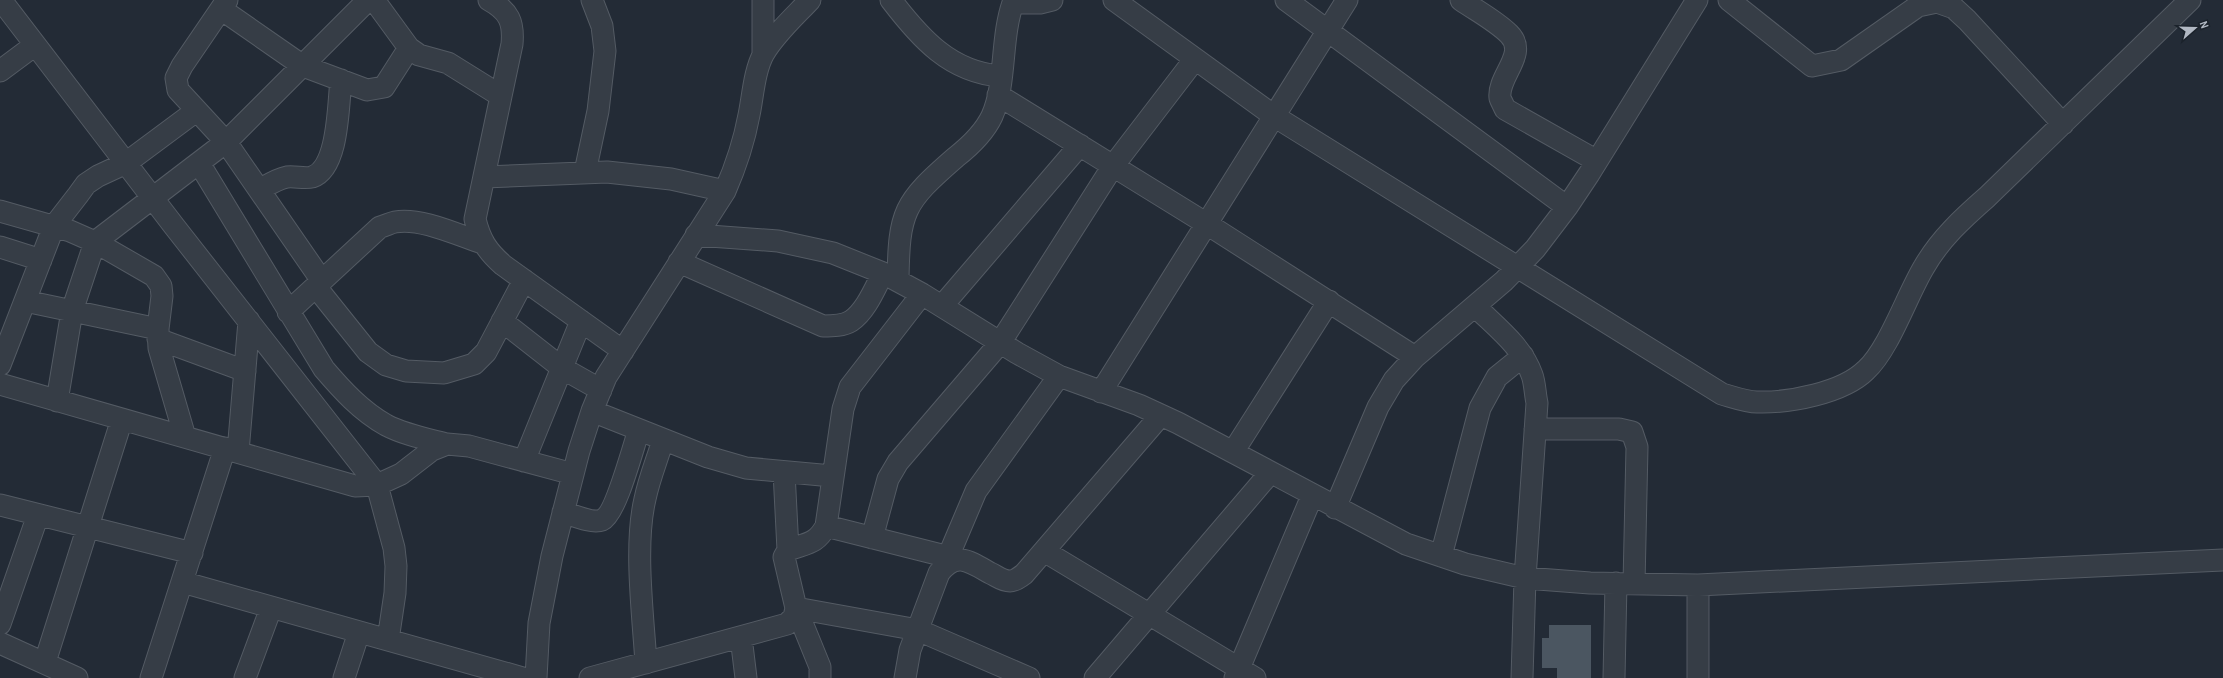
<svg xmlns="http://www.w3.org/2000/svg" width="2223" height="678" font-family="'Archivo Narrow',sans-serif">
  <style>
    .building { fill: #4b5661 }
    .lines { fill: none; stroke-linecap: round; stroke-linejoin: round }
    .minor-casing { stroke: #545b64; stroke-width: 23 }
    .minor { stroke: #363d46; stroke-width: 21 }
  </style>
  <rect width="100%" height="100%" fill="#232b36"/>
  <path class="building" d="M1549,625H1591V678H1557V668H1542V638H1549Z"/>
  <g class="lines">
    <g class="minor-casing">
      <path id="minor" d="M1,0L174,226L377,485L394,548L396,566L395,593L388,640
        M227,0L182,66L176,78L178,90L226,142L322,281
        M374,0L409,48L419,55L448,63L501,96
        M489,0C509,11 514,22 512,44L475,219C480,240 487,251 503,265L623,351
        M891,0C920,38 950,72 1000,76
        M1114,0L1274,116L1722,394C1733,397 1746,402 1757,402C1789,403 1843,393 1866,370C1889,349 1907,295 1924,267C1940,239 1963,218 1987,197L2190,0
        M1286,0L1567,207
        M1461,0C1477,11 1496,21 1509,34C1529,54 1497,76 1500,98C1501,101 1504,106 1505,109L1597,161
        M1729,0L1812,66L1841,60L1918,6L1937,2L1954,8L1967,20L2063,124
        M1013,3H1040L1052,0
        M221,9L303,66L367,90L384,87L409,48
        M763,54V0
        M0,71L35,45
        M998,95L1207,224L1415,357
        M199,163L324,369C342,390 361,411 386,425C405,435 427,439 447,444
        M585,172L598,111L605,51L602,26L592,0
        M484,177L607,172L671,179L725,191
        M259,190C268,185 277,179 287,177C295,176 305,179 312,177C339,168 338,104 341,80
        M0,211L70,231L95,242L154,276L161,286L162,296L158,329L159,348L185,437
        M696,235L778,241L833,253L883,273L922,294L1017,353L1059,376L1139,405L1178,423L1406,544L1465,564L1525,578L1590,583L1698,585L2223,560
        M0,247L41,260
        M679,262L823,326C832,326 843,326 851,321C866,311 875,288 883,273
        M898,281C899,211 903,203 956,157C970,146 984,133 992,116C1007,82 1000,37 1014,0
        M316,287L368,352L386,365L406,371L444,373L474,364L486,352L524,280
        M25,301L158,329
        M942,306L1080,145
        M1475,306C1496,327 1522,346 1532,375C1535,383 1535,394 1537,403L1525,578L1522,678
        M288,312L380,227C385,226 390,223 395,222C420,217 458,235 482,243
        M502,321L562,368L601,390
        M158,339L245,371
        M0,365L54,226L78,195L86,184L98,176L126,163L196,111
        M0,384L355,486L377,485L401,474L432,450L447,444L469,446L573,474
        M1101,392L1347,0
        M57,401L72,311L95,242L226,142L368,0
        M592,411L708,457L746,468L832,476
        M1535,429H1619L1632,432L1637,447L1634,584
        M238,452L249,321
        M1233,452L1329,301
        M524,461L581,321
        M784,472L788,550
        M0,505L192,553
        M1335,508L1378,407L1394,380L1415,357L1504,281L1535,249L1567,207L1589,174L1697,0
        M563,512C573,515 592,524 602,520C616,514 633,447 639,430
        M826,526L957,559
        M872,538L888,479L898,462L1000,343L1113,166L1195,59
        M1044,551L1255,678
        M1441,556L1480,408L1497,377L1523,356
        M948,557L976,491L1059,376
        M182,582L523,678
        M796,608L918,630L1029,678
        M796,608L820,667V678
        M0,624L38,515
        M741,637L746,678
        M0,643L77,678
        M45,662L122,419
        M646,663C643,615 634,545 645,499C649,479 657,460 663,440
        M151,678L225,448
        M245,678L271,608
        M344,678L359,632
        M536,678L539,623L552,556L579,451L592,411L606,377L725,191C736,166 744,142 749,115C753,96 754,71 764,53C776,33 794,17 810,0
        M590,678L787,624L794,617L796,608L784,557L788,550C806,543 816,545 826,526L843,409L850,387L922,294
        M905,678L910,650L939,573C956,551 969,561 990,573C997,576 1002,581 1010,581C1015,581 1020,577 1024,574L1161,415
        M1095,678L1270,473
        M1235,678L1312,496
        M1614,678L1616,583
        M1698,678V585"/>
    </g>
    <use href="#minor" class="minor"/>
  </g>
  <g transform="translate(2195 28) rotate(70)" stroke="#1b222b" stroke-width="3" paint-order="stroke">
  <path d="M0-3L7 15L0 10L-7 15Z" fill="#b1b8c3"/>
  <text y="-6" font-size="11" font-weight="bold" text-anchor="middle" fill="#b1b8c3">N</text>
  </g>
</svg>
